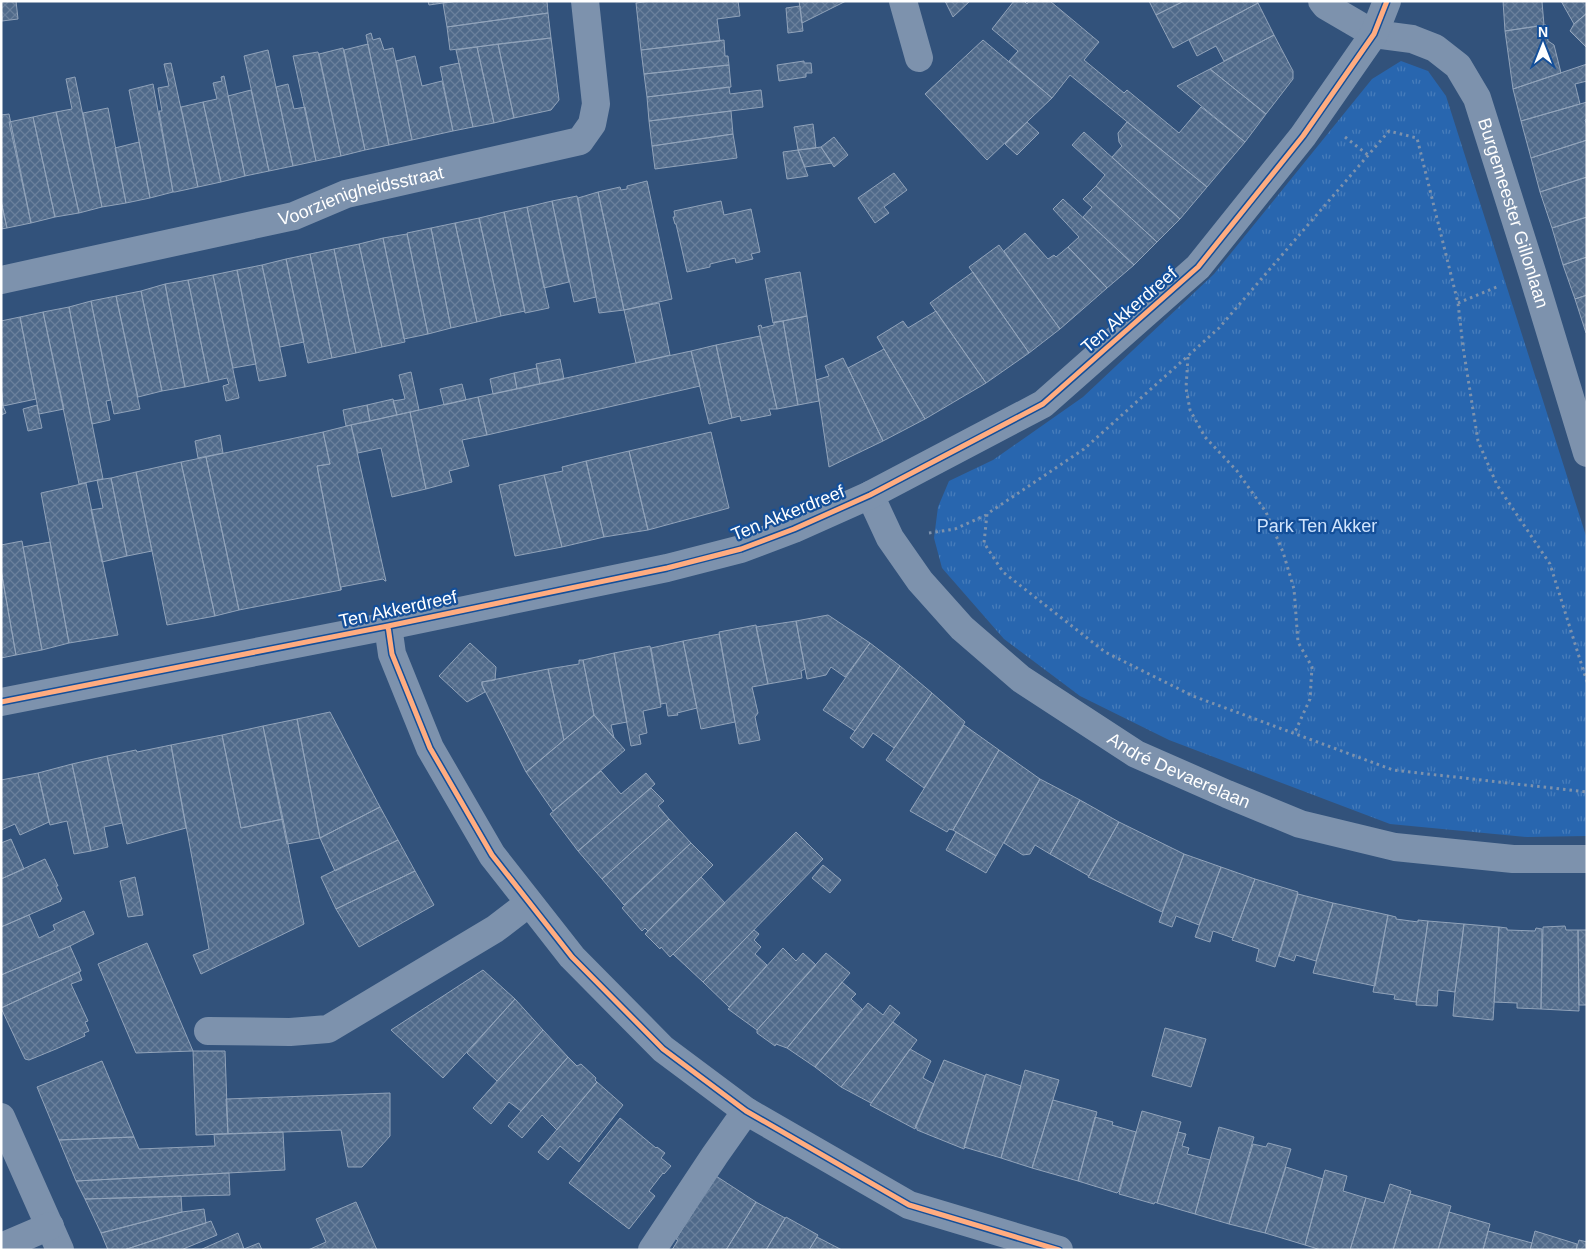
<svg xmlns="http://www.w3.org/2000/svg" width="1588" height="1251" font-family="Helvetica,sans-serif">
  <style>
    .grass { fill: url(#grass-tufts) }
    .building { fill: url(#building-cross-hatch); stroke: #91a3ba }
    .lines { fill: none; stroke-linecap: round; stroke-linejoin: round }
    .path { stroke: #7d92ad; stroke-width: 3; stroke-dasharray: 2.5 4; stroke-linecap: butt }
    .minor { stroke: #7d92ad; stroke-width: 28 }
    .cycleway-casing { stroke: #144f99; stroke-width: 8 }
    .cycleway { stroke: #ffac80; stroke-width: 5 }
    .labels { text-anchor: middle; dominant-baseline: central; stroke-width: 4.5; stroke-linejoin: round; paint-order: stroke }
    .street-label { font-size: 18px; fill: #fff; stroke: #144f99 }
    .park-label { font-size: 18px; fill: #d0e4fd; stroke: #144f99 }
  </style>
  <defs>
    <pattern id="grass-tufts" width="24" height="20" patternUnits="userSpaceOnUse" patternTransform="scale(1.25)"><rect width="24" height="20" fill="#2866af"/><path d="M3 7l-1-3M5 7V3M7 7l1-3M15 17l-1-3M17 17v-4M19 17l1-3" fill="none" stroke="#487dbb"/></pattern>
    <pattern id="building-cross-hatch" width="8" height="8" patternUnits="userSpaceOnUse" patternTransform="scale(1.25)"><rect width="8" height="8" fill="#506a8a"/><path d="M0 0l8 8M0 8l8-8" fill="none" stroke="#6a809c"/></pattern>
  </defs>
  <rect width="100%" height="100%" fill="#32527b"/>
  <path class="grass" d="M1401,61L1428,71L1446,96L1587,539V836L1527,837L1390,824L1169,740L1080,696L1004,639L942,568L934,538L938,507L949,481L993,460L1083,397L1214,274L1372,79Z"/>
  <path class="building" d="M1,1H16L18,19L2,21Z
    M428,1H457L429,5Z
    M457,1H547L548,13L447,27L443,3Z
    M651,1H738L740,16L717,19L720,41L641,50L636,3Z
    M799,1H846L802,23Z
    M945,1H970L953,17Z
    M1014,1H1024L1027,4L1029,1H1050L1099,42L1084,60L1124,93L1127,90L1179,133L1201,107L1245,142L1207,187L1070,75L1052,98L1009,61L1018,51L992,29Z
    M1149,1H1184L1156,15Z
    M1184,1H1257L1258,3L1173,48L1156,15Z
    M1503,1H1544L1542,2L1544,25L1505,31Z
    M1561,1H1587V13L1574,24Z
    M1258,3L1274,35L1224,61L1216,46L1197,56L1189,40Z
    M800,6L803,31L788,33L786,8Z
    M548,13L551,38L450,50L447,27Z
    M1587,13V48L1570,31L1574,24Z
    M1546,25L1548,41L1554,45L1561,73L1513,89L1505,31Z
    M371,33L373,40L380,38L384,50L393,48L412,140L389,145L366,35Z
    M1274,35L1293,71V79L1266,114L1210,69Z
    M551,38L559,100L551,110L514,118L498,44Z
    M724,40L725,56H728L729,65L644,74L641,50Z
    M983,40L1052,98L987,160L925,94Z
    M368,44L389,145L365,150L344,50Z
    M498,44L514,118L494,123L477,47Z
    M477,47L494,123L473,127L456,50Z
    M343,48L365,150L341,156L319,54Z
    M268,50L293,166L269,171L244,56Z
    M318,52L341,156L316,161L293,56Z
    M415,56L422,86L442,81L453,131L412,140L396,61Z
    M804,61V63H811L812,73H806V77L779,81L777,65Z
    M171,63L198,187L175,192H173L159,111H162L158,88L169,86L164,64Z
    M459,63L473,127L453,131L440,67Z
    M1587,64V81L1575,84L1580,104L1521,121L1513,89Z
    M729,65L731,87L647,97L644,74Z
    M1210,69L1266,114L1245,142L1177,86Z
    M224,76L245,176L221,182L203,102L217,99L213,83L222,81L221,77Z
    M75,77L102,207L79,213L56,112L72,109L66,79Z
    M153,84L173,192L150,198L129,90Z
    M288,84L294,109L305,107L316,161L293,166L276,87Z
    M729,87L730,94L761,90L763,107L649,121L647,97Z
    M251,90L269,171L245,176L228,96Z
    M203,102L221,182L198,187L181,107Z
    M1587,102V119L1585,120L1587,126V140L1531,158L1521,121Z
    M108,108L126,203L102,207L83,113Z
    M731,111L733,134L652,146L649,121Z
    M56,112L79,213L55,217L33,117Z
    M9,114L31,223L7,228L1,201V115Z
    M33,117L55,217L31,223L9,122Z
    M1027,122L1039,133L1017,155L1005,144Z
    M1127,122L1207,187L1180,219L1112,157L1122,146L1119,142L1118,133Z
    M813,124L816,148L798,150L794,127Z
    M1084,132L1180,219L1157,242L1096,186L1105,175L1072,145Z
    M733,134L737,158L655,169L652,146Z
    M834,137L848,155L834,167L821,147Z
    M1587,140V177L1540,192L1531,158Z
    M139,142L150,198L126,203L115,148Z
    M821,147L832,163L805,167L798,150Z
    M798,150L808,176L787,179L783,152Z
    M894,173L907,190L884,207L889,213L875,223L858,198Z
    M1587,177V217L1552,228L1540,192Z
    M647,181L672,299L624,310L598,192L620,187L621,190L627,189V186Z
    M1096,186L1157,242L1134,265L1083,217L1092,207L1083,199Z
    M598,192L624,310L599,313L578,198Z
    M577,196L596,297L574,302L552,201Z
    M1063,199L1134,265L1107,288L1068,247L1079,237L1053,209Z
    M1,201L7,228L1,229Z
    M552,201L569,282L544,288L527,207Z
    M721,201L724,215L751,209L760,252L751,254L753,259L736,263L735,258L710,264V267L687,272L676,224H675L673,217H675L674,211Z
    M527,207L549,308L525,313L504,212Z
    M504,212L525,311L501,316L479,218Z
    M1587,217V257L1563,265L1552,228Z
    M479,218L501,316L477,322L455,223Z
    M455,223L477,322L451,328L431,228Z
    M431,228L451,328L428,334L407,233Z
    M1025,233L1048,259L1054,255L1056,257L1068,247L1107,288L1060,329L1004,251Z
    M407,234L428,334L404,339L383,238Z
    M383,238L405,342L382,347L359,244Z
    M359,244L382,347L356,353L334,249Z
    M999,245L1060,329L1029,353L969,267Z
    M334,249L356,353L332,358L310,254Z
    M310,254L332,358L308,363L286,259Z
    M1587,257V295L1575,299L1563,265Z
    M286,259L304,342L280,347L262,265Z
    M262,265L286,376L259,381L237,270Z
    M237,270L256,364L233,368L213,275Z
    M800,272L807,316L773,323L765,279Z
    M973,272L1029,353L986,383L930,303Z
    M213,275L239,398L226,401L223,386L229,384L227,378L209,382L188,280Z
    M188,280L209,382L185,387L165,284Z
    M165,284L185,387L162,391L141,291Z
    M141,291L162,391L138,397L116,296Z
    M1587,295V333H1586L1575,299Z
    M116,296L140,409L114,414L91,301Z
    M91,301L111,400L106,401L110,420L92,424L69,307Z
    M659,303L670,355L636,363L624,310Z
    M69,307L103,479L79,484L43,312Z
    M936,311L986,383L925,419L877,337L903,321L908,328Z
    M43,312L64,409L39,414L20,317Z
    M807,316L819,401L798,405L783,321Z
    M20,317L36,399L3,406L1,385V321Z
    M783,321L798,405L777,409L758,326L761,325L762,328L774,325V322Z
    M760,336L777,409H769L771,415L741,421L740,416L732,418L716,345Z
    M716,345L732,418L709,424L691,351Z
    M884,349L925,419L883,441L848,368Z
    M691,351L700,386L487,435L478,397Z
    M843,358L883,441L829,467L816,380L829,376L825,366Z
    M560,359L564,379L540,384L536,364Z
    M537,368L540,384L517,389L514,373Z
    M411,372L419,410L397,415L393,401L405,399L399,375Z
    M514,373L517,389L493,394L490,379Z
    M462,384L466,400L444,405L440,389Z
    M1,385L3,406L6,413L1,415Z
    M478,397L487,435L462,440L469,466L449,471L452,482L426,489L410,412Z
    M393,399L397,415L370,421L367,405Z
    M37,405L42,428L28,431L23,409Z
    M367,405L370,421L346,426L343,410Z
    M410,412L426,489L392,497L381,448L358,453L351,425Z
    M351,425L386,581H385L383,579L341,587V590L317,466L330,464L323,432Z
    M323,432L330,464L317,466L341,590L239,610L206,457Z
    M711,432L729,508L648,530L629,451Z
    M220,435L223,453L198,458L195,441Z
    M629,451L648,530L604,537L586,461Z
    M206,457L239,610L215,616L181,462Z
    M586,461L604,537L562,547L544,475L563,471L562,467Z
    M181,462L215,616L167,625L136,472Z
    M136,472L152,551L127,556L111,478Z
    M544,475L562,547L515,556L499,485Z
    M111,478L127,556L102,562L91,510L103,508L97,480Z
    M86,483L118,635L69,643L41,493Z
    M22,541L42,650L16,655L1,570V545Z
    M50,542L69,643L42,650L23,547Z
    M1,570L16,655L1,658Z
    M828,615L870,643L845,677L831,667L826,675L807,679L796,621Z
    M796,621L805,669L801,671L802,678L768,684L756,627Z
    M756,625L768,684L752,687L758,713L755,717L760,740L739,744L719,632Z
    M719,634L735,722L701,729L683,641Z
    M683,641L697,708L677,713L678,715L668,716L666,703L661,704L651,648Z
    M470,643L496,667L495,680L482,682V685L485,692L467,702L439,676Z
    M870,643L900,666L855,731L823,710Z
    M650,646L661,707L643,711L647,733L639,735L641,744L631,746L614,653Z
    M614,653L627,722L611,725L614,738L594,715L583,660Z
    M579,660H583L594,715L564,740L548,669L579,664Z
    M900,666L932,693L894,748L873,733L863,748L850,738Z
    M548,669L564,740L526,772L482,685V682Z
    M932,693L965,722L924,788L886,760Z
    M330,712L380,807L320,838L297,719Z
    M594,715L625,750L553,811L526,772Z
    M297,719L320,838L287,844L263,726Z
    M964,725L999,750L953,830L949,829L947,832L910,811Z
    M263,726L283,819L241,828L222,735Z
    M222,735L241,828L283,819L304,924L201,974L193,955L209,949L171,745Z
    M171,745L186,828L127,844L107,756L136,750L137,752Z
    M999,750L1040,779L996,856L953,830Z
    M107,756L122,823L104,827L108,847L91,851L72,764Z
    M72,764L91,851L74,854L67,821L50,825L38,773Z
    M601,771L621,794L646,773L655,784L578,851L550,814Z
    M38,773L49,822L20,835L15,824L1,830V780Z
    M1040,779L1080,800L1050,854L1035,845L1030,854L1023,855L1004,843Z
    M651,788L664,801L658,806L669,819L602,879L578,851Z
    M1080,800L1119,822L1089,876L1050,854Z
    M380,807L398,840L335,871L320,838Z
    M669,819L691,843L624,905L602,879Z
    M1119,822L1184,854L1162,912L1088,877Z
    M796,832L823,859L703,982L673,954Z
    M956,832L996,856L986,873L946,850Z
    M11,839L24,869L1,879V843Z
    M398,840L415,871L336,909L321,877Z
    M691,843L713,865L648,931L645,928L642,931L622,908Z
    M1184,854L1221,867L1199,925L1176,916L1172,927L1159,922Z
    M45,859L58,886H56L62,899L60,900L61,901L1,927V879Z
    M823,865L841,880L830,893L812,878Z
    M1221,867L1255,879L1233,938L1213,931L1210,942L1195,937Z
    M415,871L434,905L359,947L336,909Z
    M135,877L143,915L128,917L120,881Z
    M701,877L725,903L670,957L661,947L660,949L645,934Z
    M1255,879L1298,892L1275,967L1256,961L1259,949L1232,940Z
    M1298,894L1333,903L1316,961L1296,955L1294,961L1279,956Z
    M1333,903L1388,915L1375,986L1313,973Z
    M84,911L94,934L70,946L1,975V927L29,915L39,938L55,930L53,925Z
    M1388,915L1396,917V919L1418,922V920L1428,921L1416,1002L1394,999L1395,995L1373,992Z
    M1428,921L1464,924L1455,992L1438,990L1437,1006L1416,1005Z
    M1464,924L1499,927L1493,1020L1453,1016L1455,992Z
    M1565,926L1566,930H1578L1579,1011L1541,1009L1543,927Z
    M1499,927L1507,928V930L1535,931L1536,928L1542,929L1541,1009L1517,1008V1003L1494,1002Z
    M754,930L759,934L754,940L761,947L755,954L767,965L729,1007L703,982Z
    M1578,930H1587V1005H1579Z
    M147,943L193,1051L136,1053L98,964Z
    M70,946L81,971L1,1008V975Z
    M783,948L796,961L803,953L816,965L757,1030L728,1009Z
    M826,953L850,973L787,1048L776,1044L775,1046L757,1033V1030Z
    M483,970L515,999L443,1078L391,1030Z
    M79,972L82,980L71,984L88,1021L85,1022L89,1031L84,1033L85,1036L56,1049L29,1060L25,1059L1,1008Z
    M842,982L856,994L851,999L862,1009L815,1067L787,1048Z
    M515,999L543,1030L497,1081L467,1053Z
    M868,1003L883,1015L890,1005L900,1013L841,1087L815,1067Z
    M893,1022L917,1040L871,1103L841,1087Z
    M1165,1028L1206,1039L1191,1087L1152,1076Z
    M543,1030L568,1057L521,1111L509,1102L491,1124L473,1108Z
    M910,1049L931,1061L923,1078L934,1084L915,1129L870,1105Z
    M193,1051H225L228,1134L196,1135Z
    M568,1057L577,1066L581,1064L596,1078L595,1080L597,1082L557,1130L542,1115L522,1138L508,1126Z
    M944,1060L985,1076L964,1149L917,1130V1128L915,1127Z
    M102,1061L134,1137L59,1140L37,1087Z
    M1025,1070L1059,1080L1032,1168L1001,1158Z
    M986,1074L1021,1086L1001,1158L964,1147Z
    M597,1082L623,1105L579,1162L560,1146L548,1160L538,1152Z
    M390,1093V1136L362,1167H348L341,1130L228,1134L226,1099Z
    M1053,1100L1097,1112L1078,1181L1032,1168Z
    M1142,1111L1181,1122L1157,1203L1155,1202L1154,1204L1119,1194Z
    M1095,1117L1113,1122L1112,1125L1136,1132L1119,1191L1117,1193L1078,1181Z
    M620,1118L656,1148L657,1147L665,1153L661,1158L671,1166L664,1174L663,1173L649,1191L655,1196L629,1229L569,1183Z
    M1219,1127L1254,1137L1229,1224L1195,1214Z
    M283,1132L285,1170L76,1181L59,1140L134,1137L139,1149L215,1146L214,1134Z
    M1178,1132L1186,1134L1182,1146L1189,1148L1187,1154L1210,1160L1195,1214L1157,1203Z
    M1268,1143L1291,1149L1265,1233L1229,1224L1253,1144L1266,1147Z
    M1286,1167L1323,1179L1305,1245L1265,1233Z
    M1325,1170L1347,1176L1343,1191L1366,1198L1350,1250H1321L1305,1245Z
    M229,1173L230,1195L85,1199L76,1181Z
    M716,1176L756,1202L726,1250H672L678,1240L676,1239Z
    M1390,1184L1411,1191L1393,1250H1350L1366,1198L1384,1203Z
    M1410,1194L1451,1206L1438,1250H1393Z
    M181,1196L182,1212L101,1233L85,1199Z
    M356,1202L377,1250H308L326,1242L316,1219Z
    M756,1202L785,1218L766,1250H726Z
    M204,1209L206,1223L124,1250H108L101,1233L182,1212Z
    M1449,1212L1490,1224L1483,1250H1438Z
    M786,1217L818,1235L809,1250H766Z
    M211,1221L217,1235L181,1250H124Z
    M1488,1231L1532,1243L1530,1250H1483Z
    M1535,1231L1577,1244L1576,1250H1530Z
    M238,1233L244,1249L200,1250Z
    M817,1237L842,1250H809Z
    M1579,1240L1587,1242V1250H1576Z
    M259,1243L262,1250H243L244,1249Z"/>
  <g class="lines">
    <path class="path" d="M1345,137L1368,155
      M1458,303L1499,286
      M1188,357L1186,388L1190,410L1205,437L1237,471L1266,512L1283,552L1294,589L1298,642L1312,667L1310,699L1294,734
      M929,533L955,529L986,515
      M1587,682L1550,564L1497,485L1478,441L1463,347L1458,303L1417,138L1389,131L1219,328L1084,449L987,514L984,543L1003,572L1105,652L1193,696L1393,770L1587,792"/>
    <g class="minor">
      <path d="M903,1L919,58"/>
      <path id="s1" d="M1322,1L1326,6L1374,34L1412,39L1435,48L1458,66L1477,98L1532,272L1587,453"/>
      <path id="s2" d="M1,280L294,216L346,194L580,141L592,124L596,104L585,1"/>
      <path id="s3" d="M870,495L890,538L920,581L962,628L1021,679L1136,754L1227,794L1300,824L1395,847L1513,859H1587"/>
      <path d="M388,626L392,654L430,748L492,855L572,957L663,1049L746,1111L909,1205L1059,1250"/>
      <path d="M1,702L388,626L667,568L741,549L794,529L870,495L1043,404L1198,267L1303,136L1374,34L1387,1"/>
      <path d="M208,1031L290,1032L328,1029L495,929L529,903"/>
      <path d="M1,1117L60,1250"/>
      <path d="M1,1247L50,1226"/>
      <path d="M652,1250L715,1155L746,1111"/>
    </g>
    <g class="cycleway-casing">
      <path id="cycleway" d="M388,626L392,654L430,748L492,855L572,957L663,1049L746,1111L909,1205L1059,1250
        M1,702L388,626L667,568L741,549L794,529L870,495L1043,404L1198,267L1303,136L1374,34L1387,1"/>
    </g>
    <use href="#cycleway" class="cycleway"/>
  </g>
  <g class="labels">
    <g class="street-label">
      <text stroke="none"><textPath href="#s2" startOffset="370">Voorzienigheidsstraat</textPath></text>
      <text stroke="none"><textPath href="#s1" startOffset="312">Burgemeester Gillonlaan</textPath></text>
      <text transform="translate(1129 310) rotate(-41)">Ten Akkerdreef</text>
      <text transform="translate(788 513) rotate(-22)">Ten Akkerdreef</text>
      <text transform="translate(398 609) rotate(-12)">Ten Akkerdreef</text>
      <text stroke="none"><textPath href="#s3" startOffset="424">André Devaerelaan</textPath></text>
    </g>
    <g class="park-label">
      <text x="1317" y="526">Park Ten Akker</text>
    </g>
  </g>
  <rect width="1588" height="1251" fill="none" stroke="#ffffff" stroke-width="5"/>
  <g transform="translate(1543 45)" stroke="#144f99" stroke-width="4" paint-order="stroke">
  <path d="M0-4L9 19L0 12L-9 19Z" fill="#ffffff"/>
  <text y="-8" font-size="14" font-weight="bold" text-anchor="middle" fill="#ffffff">N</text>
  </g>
</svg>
